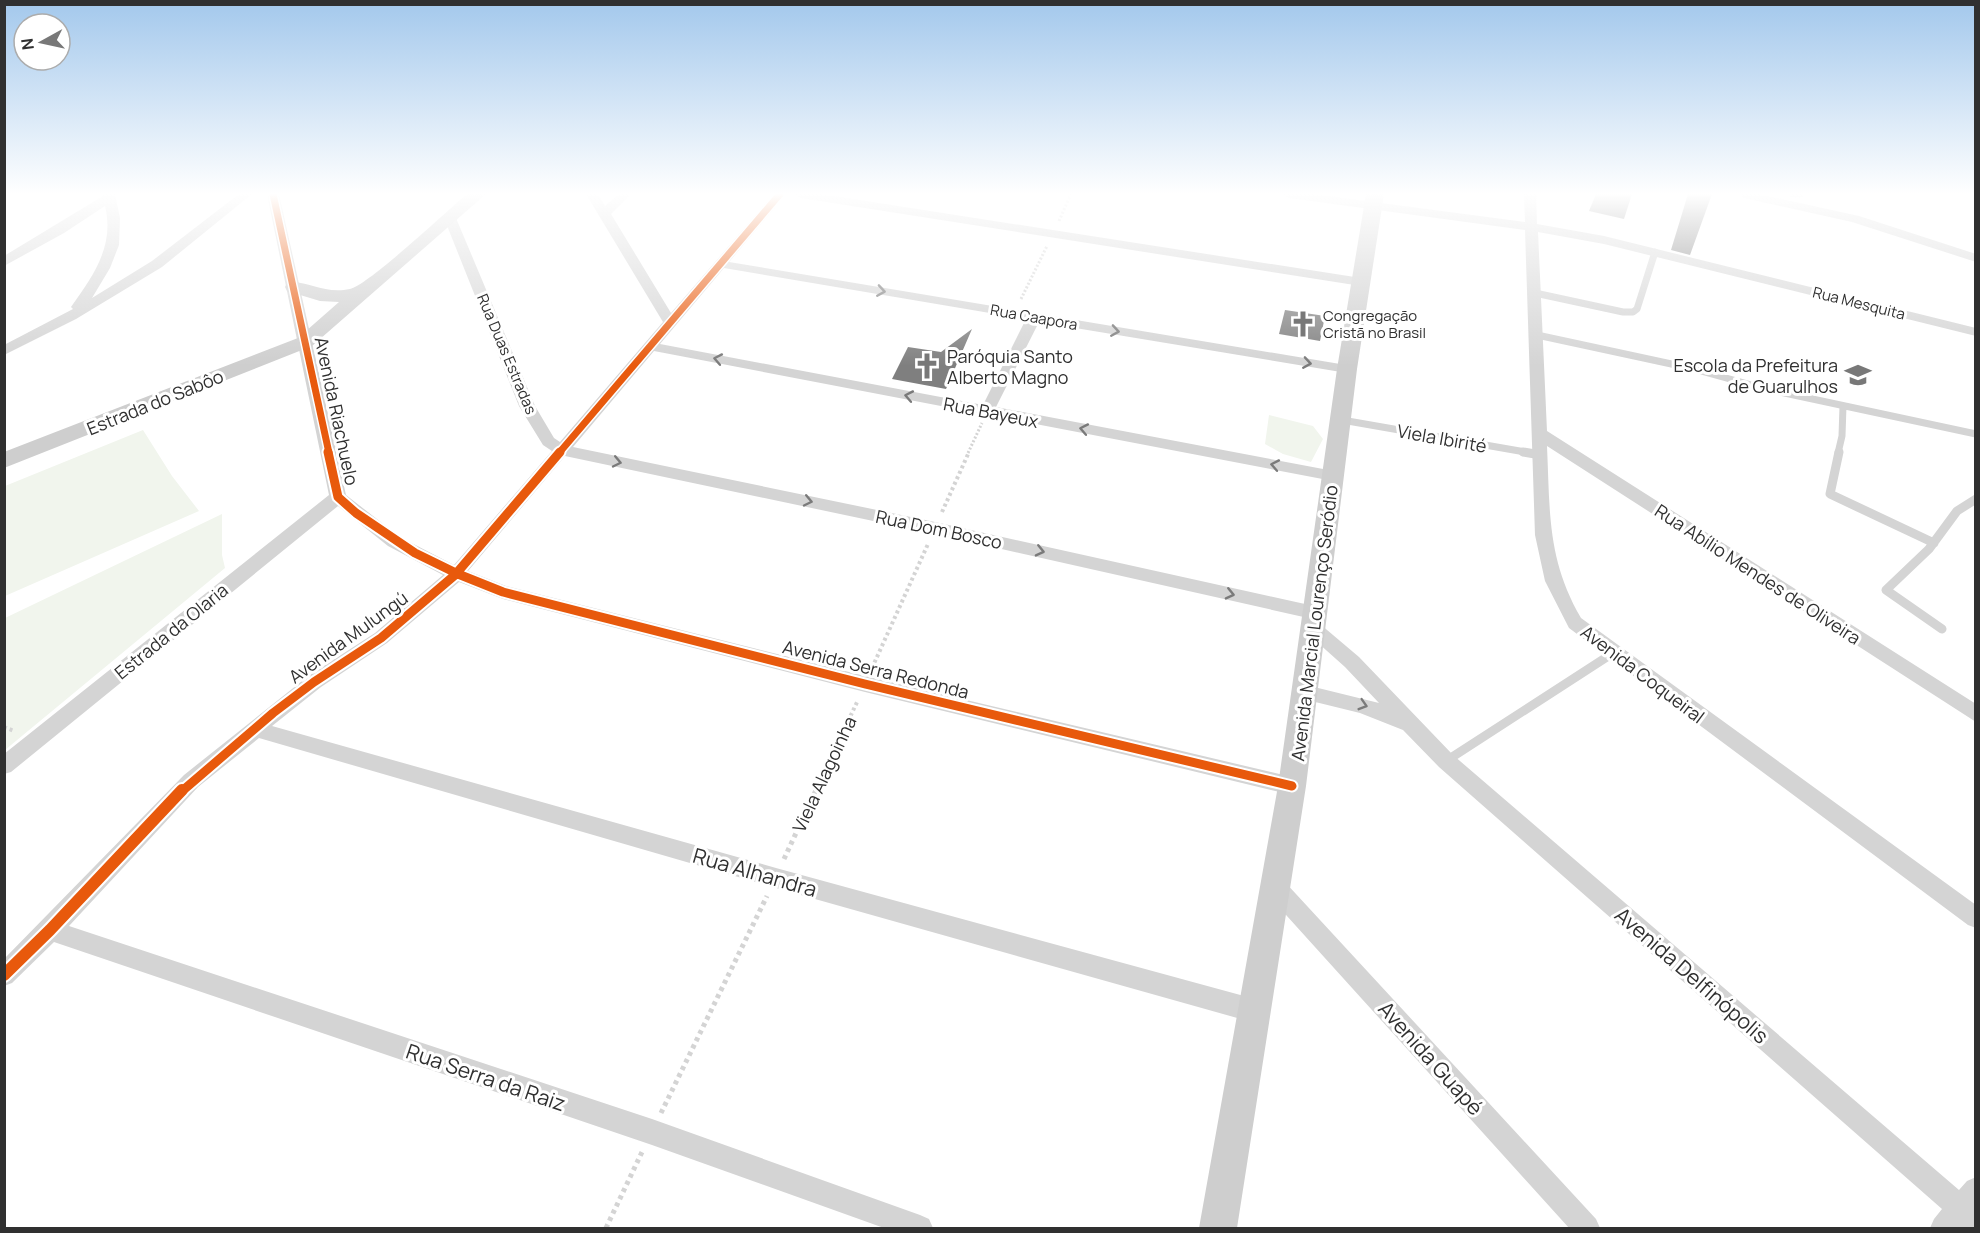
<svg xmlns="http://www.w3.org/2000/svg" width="1980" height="1233" font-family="Manrope,sans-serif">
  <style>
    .green { fill: #f1f5ed }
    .building { fill: #7f7f7f }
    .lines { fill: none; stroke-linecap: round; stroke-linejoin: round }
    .path-far2 { stroke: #d4d4d4; stroke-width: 3; stroke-dasharray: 2 2; stroke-linecap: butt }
    .path-far1 { stroke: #d4d4d4; stroke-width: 4; stroke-dasharray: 3 3; stroke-linecap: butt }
    .path { stroke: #d4d4d4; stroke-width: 5; stroke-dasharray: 4 4; stroke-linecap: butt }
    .lane-far1 { stroke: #d4d4d4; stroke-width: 7 }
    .lane { stroke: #d4d4d4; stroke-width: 9 }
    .street { fill: #d4d4d4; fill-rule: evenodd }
    .secondary { fill: #cecece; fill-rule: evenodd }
    .cycleway-far2-casing { stroke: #fff; stroke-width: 10 }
    .cycleway-far1-casing { stroke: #fff; stroke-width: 13 }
    .cycleway-casing { stroke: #fff; stroke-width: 16 }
    .cycleway-far2 { stroke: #e8590c; stroke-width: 7 }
    .cycleway-far1 { stroke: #e8590c; stroke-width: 9 }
    .cycleway { stroke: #e8590c; stroke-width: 12 }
    .oneway { stroke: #7a7a7a }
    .labels { text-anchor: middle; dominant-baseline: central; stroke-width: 6; stroke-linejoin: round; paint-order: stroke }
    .far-street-label { font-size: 15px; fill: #303030; stroke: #fff }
    .far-poi-label { font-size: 15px; fill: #303030; stroke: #fff; text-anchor: start }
    .poi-label { font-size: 18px; fill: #303030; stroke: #fff; text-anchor: start }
    .street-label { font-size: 18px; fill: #303030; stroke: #fff }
    .near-street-label { font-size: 21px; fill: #303030; stroke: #fff }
  </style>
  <rect width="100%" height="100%" fill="#fff"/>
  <path class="green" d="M1269,415L1313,426L1323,439L1311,462L1283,454L1265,444Z
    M143,430L172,476L199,511L5,596V486Z
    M222,514V555L225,568L5,750V618Z"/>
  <path class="building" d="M1596,194H1632L1624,219L1589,211Z
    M1688,194H1712L1690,255L1671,250Z
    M1285,310L1325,316L1320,341L1279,334Z
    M972,329L946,389L892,379L908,347L941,352Z"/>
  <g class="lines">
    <path class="path-far2" d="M1059,221L1071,194
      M1021,299L1047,246
      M968,453L982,423"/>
    <path class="path-far1" d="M942,512L969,452
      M872,668L928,544
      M4,727L14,731
      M815,792L858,700"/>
    <path class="path" d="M784,859L816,790
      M661,1113L767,896
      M606,1228L642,1152"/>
    <path class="lane-far1" d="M1793,194H1801
      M1535,293L1623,312H1633L1637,309L1655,252
      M1537,335L1690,368L1766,389L1976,434
      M1342,420L1531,453
      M1838,453L1842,436L1843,406"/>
    <path class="lane" d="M1523,452L1541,455
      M1839,452L1830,494L1934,543
      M1942,629L1886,590L1929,549L1957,511L1976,499
      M1446,761L1613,653"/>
    <path class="street" d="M103,194H115L120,218L119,245L110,268L92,298L152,261L239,194H252L162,267L76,319L4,355V345L73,309L71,307C93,276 115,246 105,206L64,233L4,266V256L103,196Z
      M267,194H279L346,495L400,537L454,565L552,451L543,445L519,406L444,218L450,214L456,218L535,406L554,438L560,442L663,322L586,194H598L605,206L619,194H631L611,214L671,313L774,194H786L729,262L1352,366L1354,369L1347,373L1039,322L996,407L1339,472L1341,476L1339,480L1333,481L654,351L573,447L935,522L1323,608L1326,613L1323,618L1317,620L935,534L565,456L468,571L506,586L865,676L1292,777L1299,780L1302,786L1299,792L1292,795L865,692L503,599L459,582L387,643L321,687L272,726L776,868L1255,999L1263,1003L1267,1011L1263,1019L1255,1023L776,888L259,738L198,787L69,926L652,1119L920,1215L929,1219L933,1228H884L652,1145L54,942L12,983L4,986V959L184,775L307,677L375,633L443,575L388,546L338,506L11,772L4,774V754L329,495ZM724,268L1026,319L983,405L660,344Z
      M795,194H821L1361,278L1368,282L1361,286L801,198Z
      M1283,194H1313L1525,222L1524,194H1536L1537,224L1604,236L1976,328V336L1604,244L1538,232L1547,431L1976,704V722L1547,446C1550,512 1547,559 1581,618L1976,905V928L1968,925L1569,628L1545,581L1535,535L1525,230L1289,198Z
      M1738,194H1758L1859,216L1976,254V262L1852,222L1744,198Z
      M1314,622L1320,624L1359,657L1453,755L1959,1190L1967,1181L1976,1177V1228H1930L1934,1219L1942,1209L1439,767L1403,730L1360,713L1299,698L1296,693L1299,688L1306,685L1379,703L1345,667L1308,634L1305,629L1308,624Z
      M1276,878L1284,881L1596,1219L1600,1228H1569L1268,895L1265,888L1268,881Z"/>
    <path class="secondary" d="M467,194H486L312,346L4,468V452L298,338L339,302L320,301L287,291L285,287L287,283C305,279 324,295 350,289C367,286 448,210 467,194Z
      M1366,194H1384L1357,369L1306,786L1237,1228H1199L1278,786L1337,369Z"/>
    <g class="cycleway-far2-casing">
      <path id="cycleway-far2" d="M273,194L329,453
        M559,453L780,194"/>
    </g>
    <g class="cycleway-far1-casing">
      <path id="cycleway-far1" d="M328,452L338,497L356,513L415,553L458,574L503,592L865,684L1292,786
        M181,792L273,713L314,682L381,638L455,575L560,452"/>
    </g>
    <g class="cycleway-casing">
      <path id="cycleway" d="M4,975L50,930L182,790"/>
    </g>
    <use href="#cycleway-far2" class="cycleway-far2"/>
    <use href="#cycleway-far1" class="cycleway-far1"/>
    <use href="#cycleway" class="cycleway"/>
  </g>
  <defs><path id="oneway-chevron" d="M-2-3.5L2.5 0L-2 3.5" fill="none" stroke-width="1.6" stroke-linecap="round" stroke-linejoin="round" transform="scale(1.5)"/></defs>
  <g class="oneway">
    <use href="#oneway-chevron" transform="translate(881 291) rotate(9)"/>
    <use href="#oneway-chevron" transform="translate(1115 331) rotate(9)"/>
    <use href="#oneway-chevron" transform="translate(718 359) rotate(-169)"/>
    <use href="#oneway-chevron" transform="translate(1307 363) rotate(9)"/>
    <use href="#oneway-chevron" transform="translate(909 396) rotate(-169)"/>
    <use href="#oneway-chevron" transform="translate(1084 429) rotate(-169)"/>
    <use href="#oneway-chevron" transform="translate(617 462) rotate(12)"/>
    <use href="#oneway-chevron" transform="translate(1275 465) rotate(-169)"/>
    <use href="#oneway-chevron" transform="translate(808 501) rotate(12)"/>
    <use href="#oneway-chevron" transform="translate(1040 551) rotate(13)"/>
    <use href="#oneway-chevron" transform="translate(1230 594) rotate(13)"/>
    <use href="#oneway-chevron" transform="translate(1363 705) rotate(17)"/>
  </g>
  <linearGradient id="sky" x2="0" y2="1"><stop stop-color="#a3c8ec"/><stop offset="0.53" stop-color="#fff"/><stop offset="1" stop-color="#fff" stop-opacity="0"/></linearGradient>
  <rect width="1980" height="366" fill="url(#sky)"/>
  <defs>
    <g id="church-bare" transform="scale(2.07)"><path d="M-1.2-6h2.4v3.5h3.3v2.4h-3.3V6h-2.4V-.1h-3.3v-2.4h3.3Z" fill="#787878" stroke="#fff" stroke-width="2.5" paint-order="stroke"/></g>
    <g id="school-bare" transform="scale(2.07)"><path d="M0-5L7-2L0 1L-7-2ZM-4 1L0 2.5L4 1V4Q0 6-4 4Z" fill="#787878" stroke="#fff" stroke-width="2.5" paint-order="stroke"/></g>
  </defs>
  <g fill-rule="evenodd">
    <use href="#church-bare" x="1303" y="324"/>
    <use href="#church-bare" x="927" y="366"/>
    <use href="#school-bare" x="1858" y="375"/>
  </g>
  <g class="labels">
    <g class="far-street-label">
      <text transform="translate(1859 303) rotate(14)">Rua Mesquita</text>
      <text transform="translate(1034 317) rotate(10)">Rua Caapora</text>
      <text transform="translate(507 354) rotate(67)">Rua Duas Estradas</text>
    </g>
    <g class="far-poi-label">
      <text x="1323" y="315">Congregação<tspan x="1323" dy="17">Cristã no Brasil</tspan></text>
    </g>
    <g class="poi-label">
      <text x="947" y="356">Paróquia Santo<tspan x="947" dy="21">Alberto Magno</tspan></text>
      <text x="1838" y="365" text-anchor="end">Escola da Prefeitura<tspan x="1838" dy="21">de Guarulhos</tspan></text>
    </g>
    <g class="street-label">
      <text transform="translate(155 402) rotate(-22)">Estrada do Sabôo</text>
      <text transform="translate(337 411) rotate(78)">Avenida Riachuelo</text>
      <text transform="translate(991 412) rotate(11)">Rua Bayeux</text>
      <text transform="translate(1442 438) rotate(10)">Viela Ibirité</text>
      <text transform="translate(939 529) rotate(12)">Rua Dom Bosco</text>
      <text transform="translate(1758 574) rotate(33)">Rua Abílio Mendes de Oliveira</text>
      <text transform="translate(1314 623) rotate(-83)">Avenida Marcial Lourenço Seródio</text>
      <text transform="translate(171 631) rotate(-39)">Estrada da Olaria</text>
      <text transform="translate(348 637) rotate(-36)">Avenida Mulungú</text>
      <text transform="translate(876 669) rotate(14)">Avenida Serra Redonda</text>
      <text transform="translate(1643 674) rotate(37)">Avenida Coqueiral</text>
      <text transform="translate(824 774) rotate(-65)">Viela Alagoinha</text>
    </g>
    <g class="near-street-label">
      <text transform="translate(755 872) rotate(16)">Rua Alhandra</text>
      <text transform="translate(1692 975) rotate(41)">Avenida Delfinópolis</text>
      <text transform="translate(1431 1058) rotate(48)">Avenida Guapé</text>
      <text transform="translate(486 1077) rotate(19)">Rua Serra da Raiz</text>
    </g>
  </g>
  <rect width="1980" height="1233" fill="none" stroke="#303030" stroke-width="12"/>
  <g transform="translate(42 42) rotate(262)"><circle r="28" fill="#ffffff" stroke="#acacac" stroke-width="1.5"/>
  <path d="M0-4.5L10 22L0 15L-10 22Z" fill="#787878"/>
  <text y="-9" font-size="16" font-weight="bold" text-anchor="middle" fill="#303030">N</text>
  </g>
</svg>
